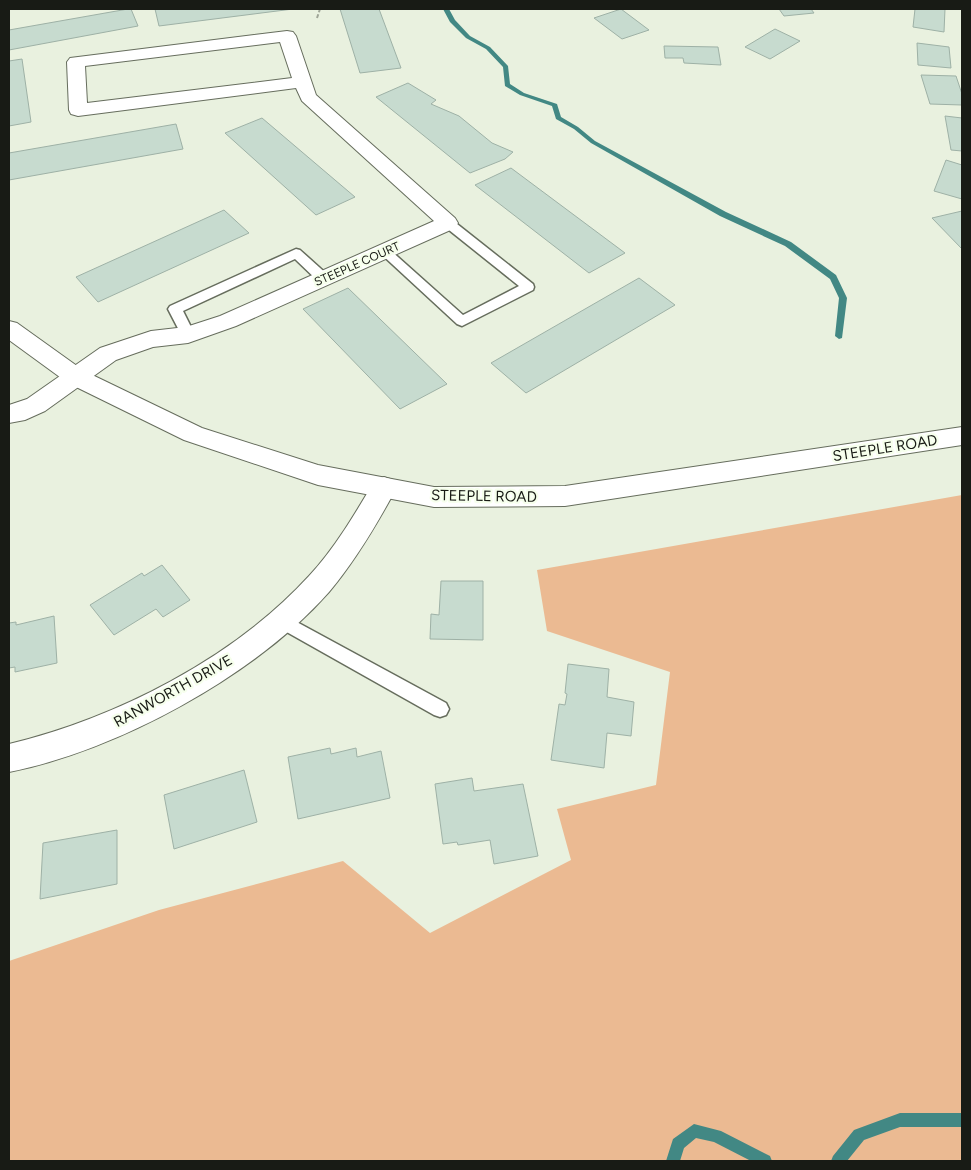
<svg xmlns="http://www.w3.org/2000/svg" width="971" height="1170" font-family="Figtree,sans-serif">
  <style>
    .green { fill: #ebba92 }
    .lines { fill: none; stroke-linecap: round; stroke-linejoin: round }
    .stream { fill: #428884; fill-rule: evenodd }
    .building { fill: #c7dbcf; stroke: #9eb1a6 }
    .service-casing { stroke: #666d5d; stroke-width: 3 }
    .minor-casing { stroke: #666d5d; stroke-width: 2 }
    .tertiary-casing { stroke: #666d5d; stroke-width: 2 }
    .path { stroke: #9fa597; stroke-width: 2; stroke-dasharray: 4 2; stroke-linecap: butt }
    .service { fill: #fff; fill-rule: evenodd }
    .minor { fill: #fff; fill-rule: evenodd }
    .tertiary { fill: #fff; fill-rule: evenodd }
    .labels { text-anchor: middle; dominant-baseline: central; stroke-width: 4.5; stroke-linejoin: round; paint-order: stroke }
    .far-street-label { font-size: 12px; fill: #181b15; stroke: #f6ffec }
    .street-label { font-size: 15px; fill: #181b15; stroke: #f6ffec }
  </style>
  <rect width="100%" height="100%" fill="#e9f1df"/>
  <path class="green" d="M962,495V1161H9V961L159,910L343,861L430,933L571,860L557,809L656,785L670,672L547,631L537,570Z"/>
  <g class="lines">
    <path class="stream" d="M443,9H449L455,20L470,36L490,47L508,66L510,84L524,93L557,104L561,117L578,127L595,141L726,212L791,242L836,275L847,298L842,338L839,339L835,336L839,298L830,279L785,246L720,216L591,143L574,129L556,119L552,106L520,95L505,86L503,67L486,49L466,38L450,22Z
      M900,1113H962V1127H900L864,1140L847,1161H831L833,1156L854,1130Z
      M694,1124L721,1131L770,1156L772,1161H751L714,1142L696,1138L684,1148L680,1161H666L673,1139Z"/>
  </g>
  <path class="building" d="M128,9H131L138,26L9,50V30Z
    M155,9H293L159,26Z
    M340,9H379L401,68L360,73Z
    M621,9L649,30L622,39L594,18Z
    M779,9H811L814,13L784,16Z
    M915,9H945L944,32L913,27Z
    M775,29L800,41L770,59L745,47Z
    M917,43L949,47L951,68L918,65Z
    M664,46L718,47L721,65L684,63L683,58H665Z
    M22,59L31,122L9,126V61Z
    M921,75L956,76L962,94V105L930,104Z
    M408,83L436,100L431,104L459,116L492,143L513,152L505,159L470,173L376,97Z
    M945,116L962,118V151L951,150Z
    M262,118L355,197L316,215L225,133Z
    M176,124L183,149L9,180V153Z
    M946,160L962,165V199L934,191Z
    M511,168L625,253L589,273L475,185Z
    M224,210L249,233L98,302L76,277Z
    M962,211V249L932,218Z
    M639,278L675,305L526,393L491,363Z
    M348,288L447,384L400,409L303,309Z
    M162,565L190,600L163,617L156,609L114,635L90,605L142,573L144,576Z
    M441,581H483V640L430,639L431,614L439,615Z
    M54,616L57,663L15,672V667L9,668V623L16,622V625Z
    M568,664L609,669L607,697L634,702L631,736L607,733L604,768L551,760L559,704L565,705L567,694L565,693Z
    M330,748L331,754L356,748L357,757L381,751L390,798L298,819L288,757Z
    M244,770L257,822L174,849L164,795Z
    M472,778L474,791L523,784L538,856L494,864L490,840L458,845L457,842L443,844L435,784Z
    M117,830V884L40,899L43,843Z"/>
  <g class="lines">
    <g class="service-casing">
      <path id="service" d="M448,219L452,220L533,284L534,287L533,290L462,326L457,324L379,252L385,248L389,249L463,315L519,286L444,226L442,223Z
        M296,249L300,250L329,276L330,279L329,282H319L295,259L183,311L195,335L193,338H183L168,309L170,306Z
        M282,614L446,703L449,709L446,715L440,717L434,715L276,626L274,621L276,616Z"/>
    </g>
    <g class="minor-casing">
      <path id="minor" d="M287,31L293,32L296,36L316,95L455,218L458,223L455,228L236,326L188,343L153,347L116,360L45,411L25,420L9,423V405L27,399L100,348L151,331L186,327L220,316L434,221L302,101L296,88L78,116L71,114L69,110L67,62L70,58ZM280,42L292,78L87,103L85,66Z
        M384,477L393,480L397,487C377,524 356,560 329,592C256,675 117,751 9,772V744C116,718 233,659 309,576C335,548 355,514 375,480Z"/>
    </g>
    <g class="tertiary-casing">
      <path id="tertiary" d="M9,321L17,323L84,371L202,428L318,465L434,487L565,486L962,427V445L565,506L434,507L318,485L184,440L68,383L9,340Z"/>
    </g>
    <path class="path" d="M317,18L320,9"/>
    <use href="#service" class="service"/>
    <use href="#minor" class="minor"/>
    <use href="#tertiary" class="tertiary"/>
  </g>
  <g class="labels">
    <g class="far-street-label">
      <text transform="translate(357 264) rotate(-24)">STEEPLE COURT</text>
    </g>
    <g class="street-label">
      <text transform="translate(885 448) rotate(-9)">STEEPLE ROAD</text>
      <text transform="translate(484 496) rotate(1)">STEEPLE ROAD</text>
      <text transform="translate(173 691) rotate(-29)">RANWORTH DRIVE</text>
    </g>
  </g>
  <rect width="971" height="1170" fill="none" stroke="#181b15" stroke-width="20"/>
</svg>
